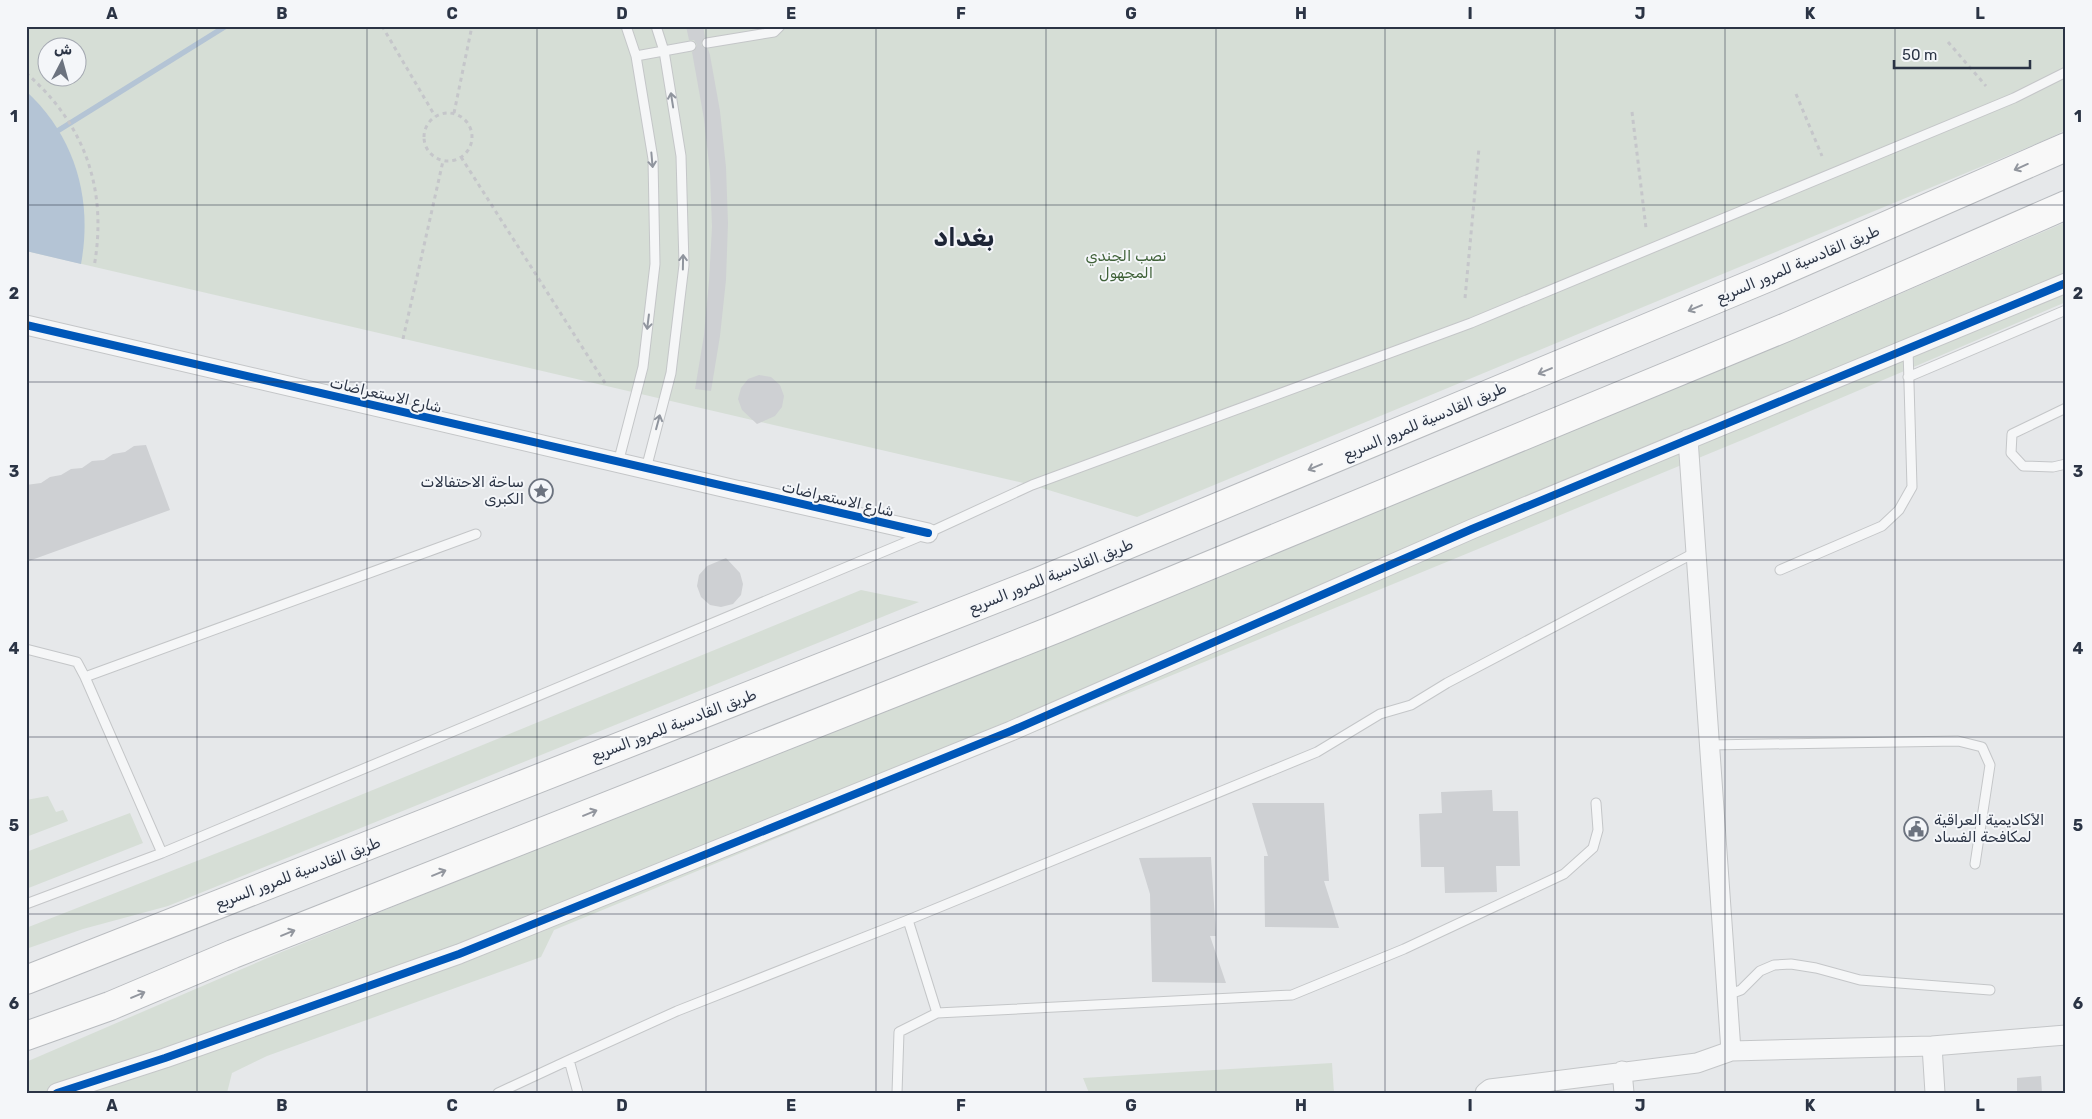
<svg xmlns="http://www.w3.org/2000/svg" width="2092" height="1119" font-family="Rubik,Vazirmatn,sans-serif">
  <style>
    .green { fill: #d6ded6; fill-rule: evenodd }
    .water { fill: #b4c4d5 }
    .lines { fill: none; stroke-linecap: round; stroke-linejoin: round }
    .stream { stroke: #b4c4d5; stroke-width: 5.5 }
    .building { fill: #ced0d3 }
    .lane-casing { stroke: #c4c6c8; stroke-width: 11 }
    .street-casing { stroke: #c4c6c8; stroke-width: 21 }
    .highway-casing { stroke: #b8bbbf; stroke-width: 30 }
    .path { stroke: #c5c6ca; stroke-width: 3; stroke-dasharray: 4 4; stroke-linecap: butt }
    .lane { stroke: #f5f6f7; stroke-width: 9 }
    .street { stroke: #f5f6f7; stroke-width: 19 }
    .highway { stroke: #f8f8f8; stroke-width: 28 }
    .cycleway-casing { stroke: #f4f6f9; stroke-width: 11 }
    .cycleway { stroke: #0057b8; stroke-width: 8 }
    .oneway { stroke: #90959e }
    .oneway2 { stroke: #92969e }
    .grid { fill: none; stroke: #2b3445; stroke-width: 1; stroke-opacity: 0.55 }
    .labels { text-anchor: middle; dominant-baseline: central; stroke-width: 4; stroke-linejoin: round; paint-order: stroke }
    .park-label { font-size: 15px; fill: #3f6138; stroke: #f4f6f9 }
    .street-label { font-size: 15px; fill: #2b3445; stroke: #f4f6f9 }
    .poi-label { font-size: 15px; fill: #2b3445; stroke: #f4f6f9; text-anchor: end }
    .town-label { font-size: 25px; font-weight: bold; fill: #1d2536; stroke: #f4f6f9 }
    .neatline { fill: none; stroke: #2b3445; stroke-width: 2 }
    .grid-label { font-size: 16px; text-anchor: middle; font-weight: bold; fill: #2b3445 }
  </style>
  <rect width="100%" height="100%" fill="#e6e8ea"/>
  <path class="green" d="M26,26H2066V130L2043,141L1137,517L1032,485L26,251ZM48,48H78V78H48Z
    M2066,222V302L1747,438L554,930L541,957L267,1056L232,1073L227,1093H26V1062L279,953L1803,336Z
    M861,590L919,602L168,906L83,929L26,949V928L263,835Z
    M48,796L56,812L63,810L68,821L26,837V800Z
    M130,813L143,843L26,889V852Z
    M1332,1063L1334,1093H1089L1083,1078Z"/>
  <path class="water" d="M26,91C75,136 93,199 81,264L26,251Z"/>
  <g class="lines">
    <path class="stream" d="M59,130L226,26"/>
  </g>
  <path class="building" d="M686,26H703L705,37L701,44L703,47L708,49L710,55L720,111L726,167L728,223L726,280L720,336L711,391L695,389L704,335L709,281L712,227L710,173L704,119L692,52L695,50L697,45L694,40H689Z
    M759,375L771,377L780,385L784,396L782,407L775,416L757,424L742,410L738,399L741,388L748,379Z
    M146,445L170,510L26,562V485L41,483L50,477L61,475L71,469L82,468L92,461L104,460L113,454L125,452L134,446Z
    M726,558L740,573L743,584L741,595L733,604L721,607L710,605L701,597L697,586L699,575L707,566Z
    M1492,790L1493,811H1518L1520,866H1496L1497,892L1445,893L1444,867H1421L1419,814L1442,813L1441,792Z
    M1252,803H1324L1329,881H1324L1339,928L1265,927L1264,856H1268Z
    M1211,857L1216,936H1210L1226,983L1152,982L1150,894L1139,858Z
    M2041,1076L2042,1093H2017V1078Z"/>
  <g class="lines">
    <g class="lane-casing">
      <path id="lane" d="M707,43L774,32L780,26
        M636,56L691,46
        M1908,377L2066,310
        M2066,408L2012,434L2011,453L2023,466L2053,467L2066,464
        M618,463L643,367L655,264L653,159L636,56L626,26
        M646,469L671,373L684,265L681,156L664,51L656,26
        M1780,570L1882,526L1899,510L1912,487L1908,349
        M26,649L77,662L85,677
        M1709,745L1958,741L1982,747L1990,765L1975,864
        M162,853L85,677L476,534
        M26,904L162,853L928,533L1032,485L1471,323L2014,98L2066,72
        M908,920L937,1013
        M1727,995L1741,990L1760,971L1774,965L1791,964L1816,968L1860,980L1990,990
        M498,1093L569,1060
        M578,1093L569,1060L677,1011L908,920L1317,752L1380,714L1411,705L1447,683L1696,552
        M897,1093L899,1032L937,1013L1292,995L1404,949L1564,874L1593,848L1598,830L1596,803"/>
    </g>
    <g class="street-casing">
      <path id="street" d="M26,325L740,491
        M1688,439L1731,1051
        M742,491L928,533
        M1932,1046L1935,1093
        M1622,1071L1624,1093
        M57,1093L165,1058L459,954L1011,731L1472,529L2066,283
        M1485,1093L1490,1089L1697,1063L1731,1051L1932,1046L2066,1035"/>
    </g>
    <g class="highway-casing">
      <path id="highway" d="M26,980L1038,582L1769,277L2066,147
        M26,1036L110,1006L233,954L1058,628L1789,326L2066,205"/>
    </g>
    <path class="path" d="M382,26L435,116
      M1630,26V27
      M1948,42L1986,86
      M26,73C85,124 108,190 94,267
      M1796,94L1822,156
      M1632,112L1646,228
      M454,113L472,26
      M424 137a24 24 0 1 1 48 0a24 24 0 1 1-48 0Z
      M461,157L607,386
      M1465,298L1479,148
      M403,339L443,161"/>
    <use href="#lane" class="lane"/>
    <use href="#street" class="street"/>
    <use href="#highway" class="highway"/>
    <g class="cycleway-casing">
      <path id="cycleway" d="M26,325L928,533
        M57,1093L165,1058L459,954L1011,731L1472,529L2066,283"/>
    </g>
    <use href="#cycleway" class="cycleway"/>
  </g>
  <defs><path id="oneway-shaft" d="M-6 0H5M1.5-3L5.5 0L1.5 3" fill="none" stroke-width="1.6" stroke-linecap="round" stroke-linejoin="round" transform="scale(1.25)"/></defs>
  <g class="oneway">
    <use href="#oneway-shaft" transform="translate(672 100) rotate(-99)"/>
    <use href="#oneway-shaft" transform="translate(652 160) rotate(85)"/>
    <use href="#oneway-shaft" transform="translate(683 262) rotate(-89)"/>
    <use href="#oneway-shaft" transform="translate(648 322) rotate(97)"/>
    <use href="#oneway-shaft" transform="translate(658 422) rotate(-75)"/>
  </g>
  <g class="oneway2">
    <use href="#oneway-shaft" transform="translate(2021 167) rotate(156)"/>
    <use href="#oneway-shaft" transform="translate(1695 308) rotate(157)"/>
    <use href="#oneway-shaft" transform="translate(1545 371) rotate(157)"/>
    <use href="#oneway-shaft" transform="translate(1315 467) rotate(157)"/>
    <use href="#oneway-shaft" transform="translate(590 813) rotate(-22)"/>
    <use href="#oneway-shaft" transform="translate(439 873) rotate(-22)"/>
    <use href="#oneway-shaft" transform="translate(288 933) rotate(-22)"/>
    <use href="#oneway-shaft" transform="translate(138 995) rotate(-23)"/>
  </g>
  <path class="grid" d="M197,26V1093M367,26V1093M537,26V1093M706,26V1093M876,26V1093M1046,26V1093M1216,26V1093M1385,26V1093M1555,26V1093M1725,26V1093M1895,26V1093M26,205H2066M26,382H2066M26,560H2066M26,737H2066M26,914H2066"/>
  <defs>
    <g id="sight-ring" transform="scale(1.25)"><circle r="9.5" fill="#f4f6f9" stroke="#6c737f" stroke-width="1.5"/><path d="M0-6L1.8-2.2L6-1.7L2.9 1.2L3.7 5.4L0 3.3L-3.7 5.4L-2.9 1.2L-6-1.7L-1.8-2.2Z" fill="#6c737f"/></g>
    <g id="civic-ring" transform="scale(1.25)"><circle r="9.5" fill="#f4f6f9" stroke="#6c737f" stroke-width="1.5"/><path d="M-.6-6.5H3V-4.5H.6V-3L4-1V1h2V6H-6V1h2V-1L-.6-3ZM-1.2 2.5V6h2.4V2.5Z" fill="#6c737f"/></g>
  </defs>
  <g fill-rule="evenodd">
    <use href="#sight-ring" x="541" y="491"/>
    <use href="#civic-ring" x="1916" y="829"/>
  </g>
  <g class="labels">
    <g class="park-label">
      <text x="1126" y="256">نصب الجندي<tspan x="1126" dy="17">المجهول</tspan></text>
    </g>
    <g class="street-label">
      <text transform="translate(1798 264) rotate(-23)">طريق القادسية للمرور السريع</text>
      <text transform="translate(386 395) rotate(13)">شارع الاستعراضات</text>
      <text transform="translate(1425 421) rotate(-23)">طريق القادسية للمرور السريع</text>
      <text transform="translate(838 499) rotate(13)">شارع الاستعراضات</text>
      <text transform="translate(1051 576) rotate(-22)">طريق القادسية للمرور السريع</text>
      <text transform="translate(674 725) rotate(-21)">طريق القادسية للمرور السريع</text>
      <text transform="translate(298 873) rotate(-21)">طريق القادسية للمرور السريع</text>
    </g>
    <g class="poi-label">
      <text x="524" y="482">ساحة الاحتفالات<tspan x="524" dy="17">الكبرى</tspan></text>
      <text x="1934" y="820" text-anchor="start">الأكاديمية العراقية<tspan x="1934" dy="17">لمكافحة الفساد</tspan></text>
    </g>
    <g class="town-label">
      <text x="964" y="237">بغداد</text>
    </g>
  </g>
  <rect width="2092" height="1119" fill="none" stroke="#f4f6f9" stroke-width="55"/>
  <g transform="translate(62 62) rotate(6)"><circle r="24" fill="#f4f6f9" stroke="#a4a8b1"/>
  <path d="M0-4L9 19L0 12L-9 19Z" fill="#6c737f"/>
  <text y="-8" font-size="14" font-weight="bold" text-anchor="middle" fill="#2b3445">ش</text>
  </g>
  <path d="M1894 60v8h136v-8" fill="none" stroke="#2b3445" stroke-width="2.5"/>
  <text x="1902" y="60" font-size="15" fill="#2b3445" stroke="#f4f6f9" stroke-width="4" paint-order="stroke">50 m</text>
  <rect x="28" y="28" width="2036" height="1064" class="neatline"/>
  <g class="grid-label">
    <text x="112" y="19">A</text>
    <text x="282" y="19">B</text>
    <text x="452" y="19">C</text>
    <text x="622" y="19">D</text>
    <text x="791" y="19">E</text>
    <text x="961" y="19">F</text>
    <text x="1131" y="19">G</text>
    <text x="1301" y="19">H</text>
    <text x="1470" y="19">I</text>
    <text x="1640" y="19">J</text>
    <text x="1810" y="19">K</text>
    <text x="1980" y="19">L</text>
    <text x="14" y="122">1</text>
    <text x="2078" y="122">1</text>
    <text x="14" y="299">2</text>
    <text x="2078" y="299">2</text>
    <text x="14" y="477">3</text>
    <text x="2078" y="477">3</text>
    <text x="14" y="654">4</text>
    <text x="2078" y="654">4</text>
    <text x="14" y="831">5</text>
    <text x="2078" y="831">5</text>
    <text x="14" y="1009">6</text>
    <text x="2078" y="1009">6</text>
    <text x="112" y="1111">A</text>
    <text x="282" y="1111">B</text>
    <text x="452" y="1111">C</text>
    <text x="622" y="1111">D</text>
    <text x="791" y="1111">E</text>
    <text x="961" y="1111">F</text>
    <text x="1131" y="1111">G</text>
    <text x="1301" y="1111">H</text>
    <text x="1470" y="1111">I</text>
    <text x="1640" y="1111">J</text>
    <text x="1810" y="1111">K</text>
    <text x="1980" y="1111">L</text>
  </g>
</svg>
